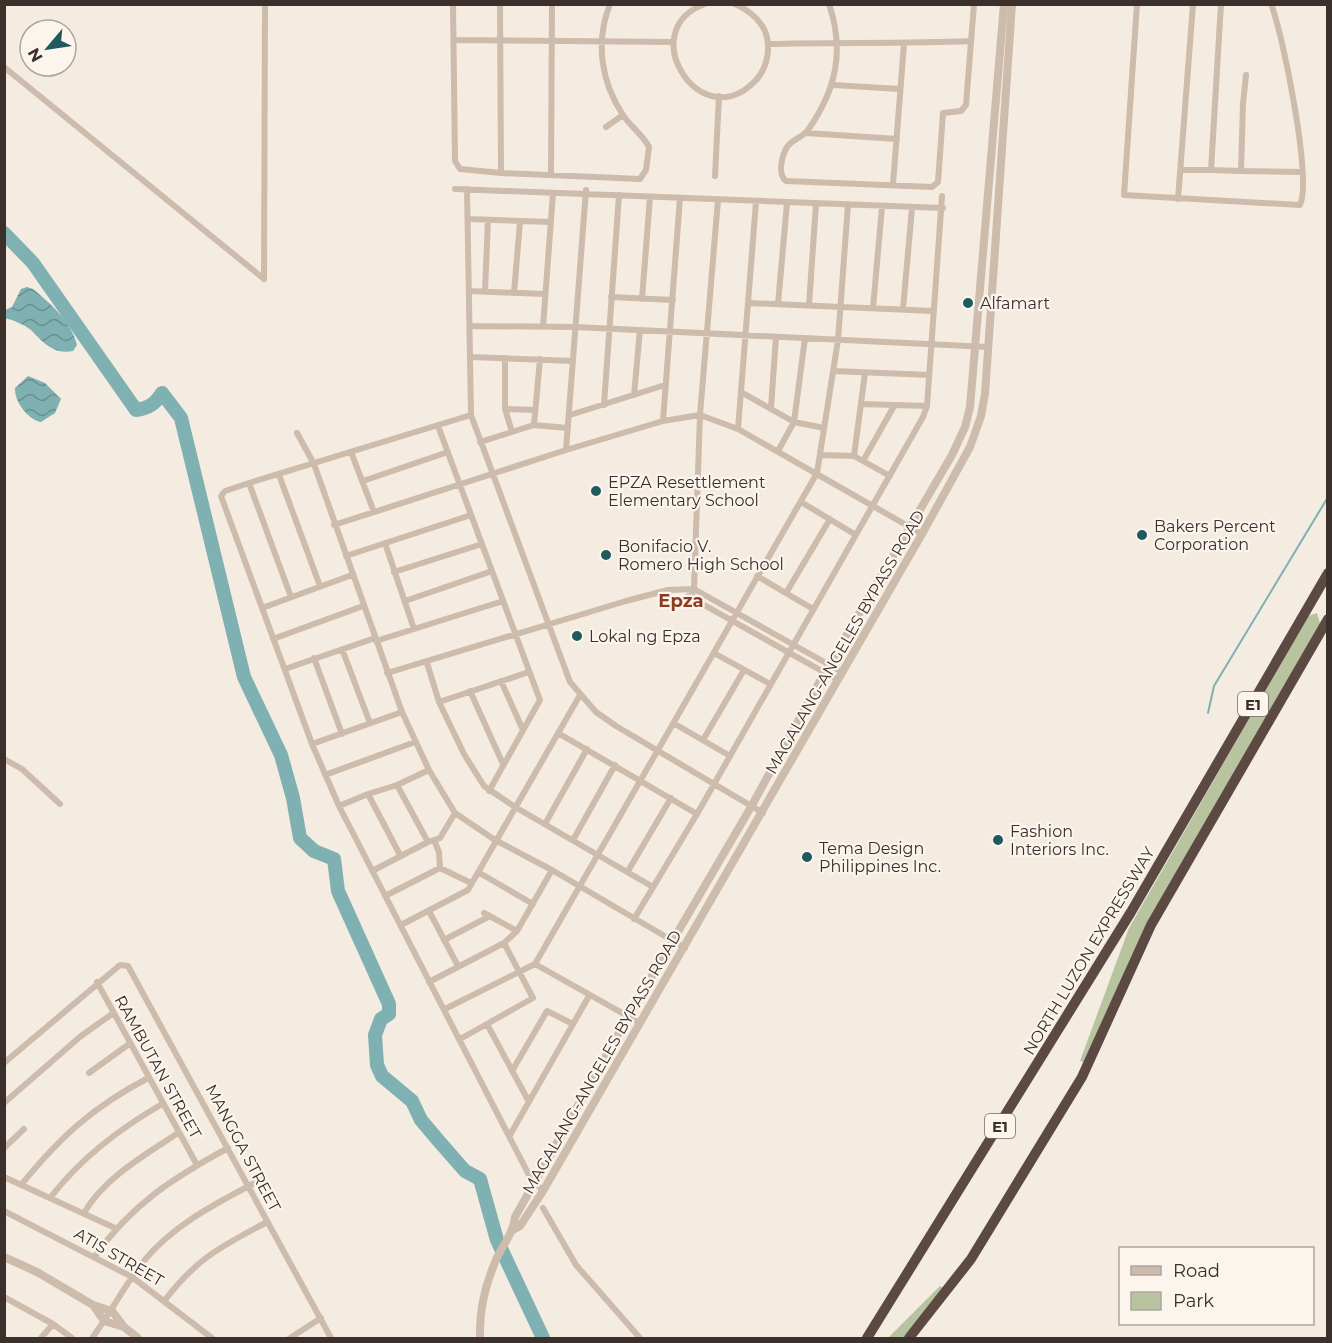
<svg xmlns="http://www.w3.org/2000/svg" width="1332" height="1343" font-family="Montserrat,sans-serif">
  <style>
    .green { fill: #b8c4a0 }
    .water { fill: url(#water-waves) }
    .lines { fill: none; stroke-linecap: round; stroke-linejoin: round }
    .stream { stroke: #7fb0b2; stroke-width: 2 }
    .river { stroke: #7fb0b2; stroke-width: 14 }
    .minor { stroke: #cdbbac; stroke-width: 6 }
    .tertiary { stroke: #cdbbac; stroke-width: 8 }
    .motorway { stroke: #5c4a42; stroke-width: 10 }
    .poi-dot { fill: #1f5a5e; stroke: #fbf5ee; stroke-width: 2 }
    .labels { text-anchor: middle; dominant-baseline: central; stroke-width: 4.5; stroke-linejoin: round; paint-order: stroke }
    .shield { fill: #fbf5ee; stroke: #756b66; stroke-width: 1.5 }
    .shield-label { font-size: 15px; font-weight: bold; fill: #3b302b }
    .poi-label { font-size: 16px; fill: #3b302b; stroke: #fbf5ee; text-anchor: start }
    .street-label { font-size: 16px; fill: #3b302b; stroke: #fbf5ee }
    .neighbourhood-label { font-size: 18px; font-weight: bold; fill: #8c3b22; stroke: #fbf5ee }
  </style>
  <defs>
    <pattern id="water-waves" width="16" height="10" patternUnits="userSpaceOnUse" patternTransform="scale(1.5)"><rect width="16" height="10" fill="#7fb0b2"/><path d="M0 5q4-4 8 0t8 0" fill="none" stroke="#699091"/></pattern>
  </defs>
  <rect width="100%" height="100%" fill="#f4ebe1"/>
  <path class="green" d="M1317,613L1320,623L1149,919L1085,1063L1080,1061L1129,928L1308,616Z
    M940,1286L945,1289L904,1338H888Z"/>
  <path class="water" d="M27,287L33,289C51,304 71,321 77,345L73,351C53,355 43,342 31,330C25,325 13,320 5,318V310L12,307L21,289Z
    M28,376L45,383L61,399L55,413L41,422C28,420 14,401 15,388Z"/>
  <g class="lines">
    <path class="stream" d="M1208,713L1214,686L1328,497"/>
    <path class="river" d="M4,233L33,263L136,410C149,408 155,404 162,393L181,418L244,677L281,755L293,798L300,838L314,851L334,859L338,891L389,1004V1014L381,1019L375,1035L377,1065L382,1076L412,1101L421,1120L437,1139L465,1171L480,1179L497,1240L543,1338"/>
    <path class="minor" d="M453,4L455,161L460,169L501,173L640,179L646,170L649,147C643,135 630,126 623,115C601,82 595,42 610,4
      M500,4L501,173
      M705,4C632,30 702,140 757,79C768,66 771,46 765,31C759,18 748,10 735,4
      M829,4C845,51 836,90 808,130C802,138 792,139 787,147C782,156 777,174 786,181L932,187L938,182L943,113L961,111L966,105L974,4
      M1137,4L1124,195L1300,205C1312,179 1283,34 1271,4
      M1221,4L1211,170L1241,171
      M454,40L673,42
      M768,44C836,42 903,44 971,41
      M4,67L264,279
      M1246,75L1243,104L1241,171L1302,172
      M833,85L900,89
      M606,127L623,115
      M806,133L897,139
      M1181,170H1211
      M551,175L552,4
      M715,176L719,96
      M893,184L904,44
      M455,189L943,208
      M467,189L471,415L570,682L596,712L616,726L763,813
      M1178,199L1193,4
      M468,219L550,222
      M264,279L265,4
      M469,291L544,294
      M485,291L488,220
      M514,293L520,222
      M611,297L673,300
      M642,299L650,197
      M748,303L934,311
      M778,304L787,203
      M809,305L816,204
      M873,308L882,207
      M903,309L912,208
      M470,326L576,327L988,347
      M543,327L553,193
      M471,357L573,361
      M505,358V409L512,432
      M834,371L929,375
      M741,392L794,422L824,428
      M634,395L640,330
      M862,404L927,406
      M604,405L619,195
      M771,408L776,337
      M505,409L535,410
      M471,415L249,483L225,491L221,496L312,744L339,806L530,1177L543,1191
      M570,415L665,385
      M663,421L680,198
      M534,425L540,359
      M438,426L540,700L489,791
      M738,429L756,202
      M297,433L314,464L402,712L429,770L455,813L495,840L552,870L685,948
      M480,442L534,425L568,428
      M566,450L586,190
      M778,451L794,422L805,338
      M351,452L374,512
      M820,455L854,456L890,476
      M854,456L865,373
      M863,461L894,406
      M279,475L320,586
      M363,481L448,452
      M249,483L291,597
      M801,502L856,535
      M334,525L566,450L663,421L700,415L738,429L922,534
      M385,543L414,629
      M346,556L471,515
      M394,572L482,544
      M757,576L813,609
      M786,593L830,519
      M688,596L838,680
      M690,598L694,589L700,415L718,200
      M405,601L492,571
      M262,608L352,575
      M273,639L363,606
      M376,641L503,601
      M342,649L370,723
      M714,653L770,684
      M314,658L342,734
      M427,663L439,702L464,754L484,786L515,807L653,887
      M285,669L375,638
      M387,673L626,601L668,590L694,589L842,672
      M501,681L523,730
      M470,691L503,764
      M439,702L529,672
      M675,724L730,756
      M558,733L697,814
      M703,740L744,670
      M312,744L402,712
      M4,759L22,769L60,804
      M325,775L415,742
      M368,794L397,785
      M339,806L368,794L400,855
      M545,824L587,749
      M434,840L439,852L440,868
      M573,840L615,765
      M428,842L397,785L429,770
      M372,871L428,842L440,838L455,813
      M628,871L671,798
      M478,872L533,904
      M385,896L440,868L471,883
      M429,911L458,966
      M484,913L517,931
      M634,919L697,814L923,417L927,406L942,196
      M401,925L468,890L580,695
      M444,940L490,916
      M535,964L640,1023
      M97,982L197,1165
      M429,982L504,943L517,931L552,870
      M445,1009L535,964L817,473L838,340L848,204
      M487,1024L533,998L504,943
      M460,1039L487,1024L529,1102
      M4,1063L120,965L128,966L331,1338
      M512,1071L547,1011L573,1024
      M89,1073L129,1044
      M4,1103L81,1036L112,1014
      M510,1135L589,996
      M4,1148L24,1129
      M4,1177L115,1228
      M21,1185C61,1136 93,1107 148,1078
      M50,1198C81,1158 118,1130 162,1104
      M543,1208L576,1265L640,1338
      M4,1211L132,1277L212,1338
      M84,1213C104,1178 145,1155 178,1133
      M95,1256C132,1204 173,1178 228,1148
      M4,1297L53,1324L72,1338
      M165,1300C198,1257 221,1247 267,1222
      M41,1338L53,1324
      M92,1338C110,1314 124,1286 143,1262C174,1223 221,1201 264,1178
      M290,1338L321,1318"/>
    <path class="tertiary" d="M513,1230L520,1226L543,1191L922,534L970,447L981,416L985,394L1012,4
      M4,1257L37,1272L93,1305L112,1311L124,1327L138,1338
      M93,1305L104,1321L124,1327
      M480,1338C479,1311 485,1285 496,1260C503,1244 513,1234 515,1217L628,1017L751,807L825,672L952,455L965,427L970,407L1004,4"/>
    <path class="motorway" d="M867,1338L1131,912L1328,573
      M909,1338L971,1259L1082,1077L1151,925L1328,619"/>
  </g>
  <g class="poi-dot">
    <circle cx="968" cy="303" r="6"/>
    <circle cx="596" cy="491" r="6"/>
    <circle cx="1142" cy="535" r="6"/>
    <circle cx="606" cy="555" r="6"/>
    <circle cx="577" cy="636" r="6"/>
    <circle cx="998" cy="840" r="6"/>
    <circle cx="807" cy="857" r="6"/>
  </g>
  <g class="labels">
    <g class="shield">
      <rect x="1238" y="692" width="30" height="24" rx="4.5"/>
      <rect x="985" y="1114" width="30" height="24" rx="4.5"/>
    </g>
    <g class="shield-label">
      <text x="1253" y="704">E1</text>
      <text x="1000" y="1126">E1</text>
    </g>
    <g class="poi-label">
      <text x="980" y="303">Alfamart</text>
      <text x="608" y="482">EPZA Resettlement<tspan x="608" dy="18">Elementary School</tspan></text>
      <text x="1154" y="526">Bakers Percent<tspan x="1154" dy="18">Corporation</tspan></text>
      <text x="618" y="546">Bonifacio V.<tspan x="618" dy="18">Romero High School</tspan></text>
      <text x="589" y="636">Lokal ng Epza</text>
      <text x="1010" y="831">Fashion<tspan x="1010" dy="18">Interiors Inc.</tspan></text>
      <text x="819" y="848">Tema Design<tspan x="819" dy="18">Philippines Inc.</tspan></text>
    </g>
    <g class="street-label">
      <text transform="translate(845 642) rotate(-60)">MAGALANG-ANGELES BYPASS ROAD</text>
      <text transform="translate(1089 951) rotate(-59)">NORTH LUZON EXPRESSWAY</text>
      <text transform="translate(602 1062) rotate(-60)">MAGALANG-ANGELES BYPASS ROAD</text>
      <text transform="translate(158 1067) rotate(61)">RAMBUTAN STREET</text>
      <text transform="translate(243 1148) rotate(62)">MANGGA STREET</text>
      <text transform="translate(119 1257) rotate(30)">ATIS STREET</text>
    </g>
    <g class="neighbourhood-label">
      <text x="681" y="601">Epza</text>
    </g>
  </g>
  <rect width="1332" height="1343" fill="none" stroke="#3b302b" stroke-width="12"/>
  <rect x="1119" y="1247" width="195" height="78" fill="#fbf5ee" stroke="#aea6a0" stroke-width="1.5"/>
  <rect x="1131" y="1266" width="30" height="9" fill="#cdbbac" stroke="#aea6a0" stroke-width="1.5"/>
  <text x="1173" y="1277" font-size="18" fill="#3b302b">Road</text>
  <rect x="1131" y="1292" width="30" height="18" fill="#b8c4a0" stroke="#aea6a0" stroke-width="1.5"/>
  <text x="1173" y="1307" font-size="18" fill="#3b302b">Park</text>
  <g transform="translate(48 48) rotate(241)"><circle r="28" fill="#fbf5ee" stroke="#aea6a0" stroke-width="1.5"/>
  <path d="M0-4.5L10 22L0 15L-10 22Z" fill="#1f5a5e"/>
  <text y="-9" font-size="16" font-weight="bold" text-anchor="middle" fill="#3b302b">N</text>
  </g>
</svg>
